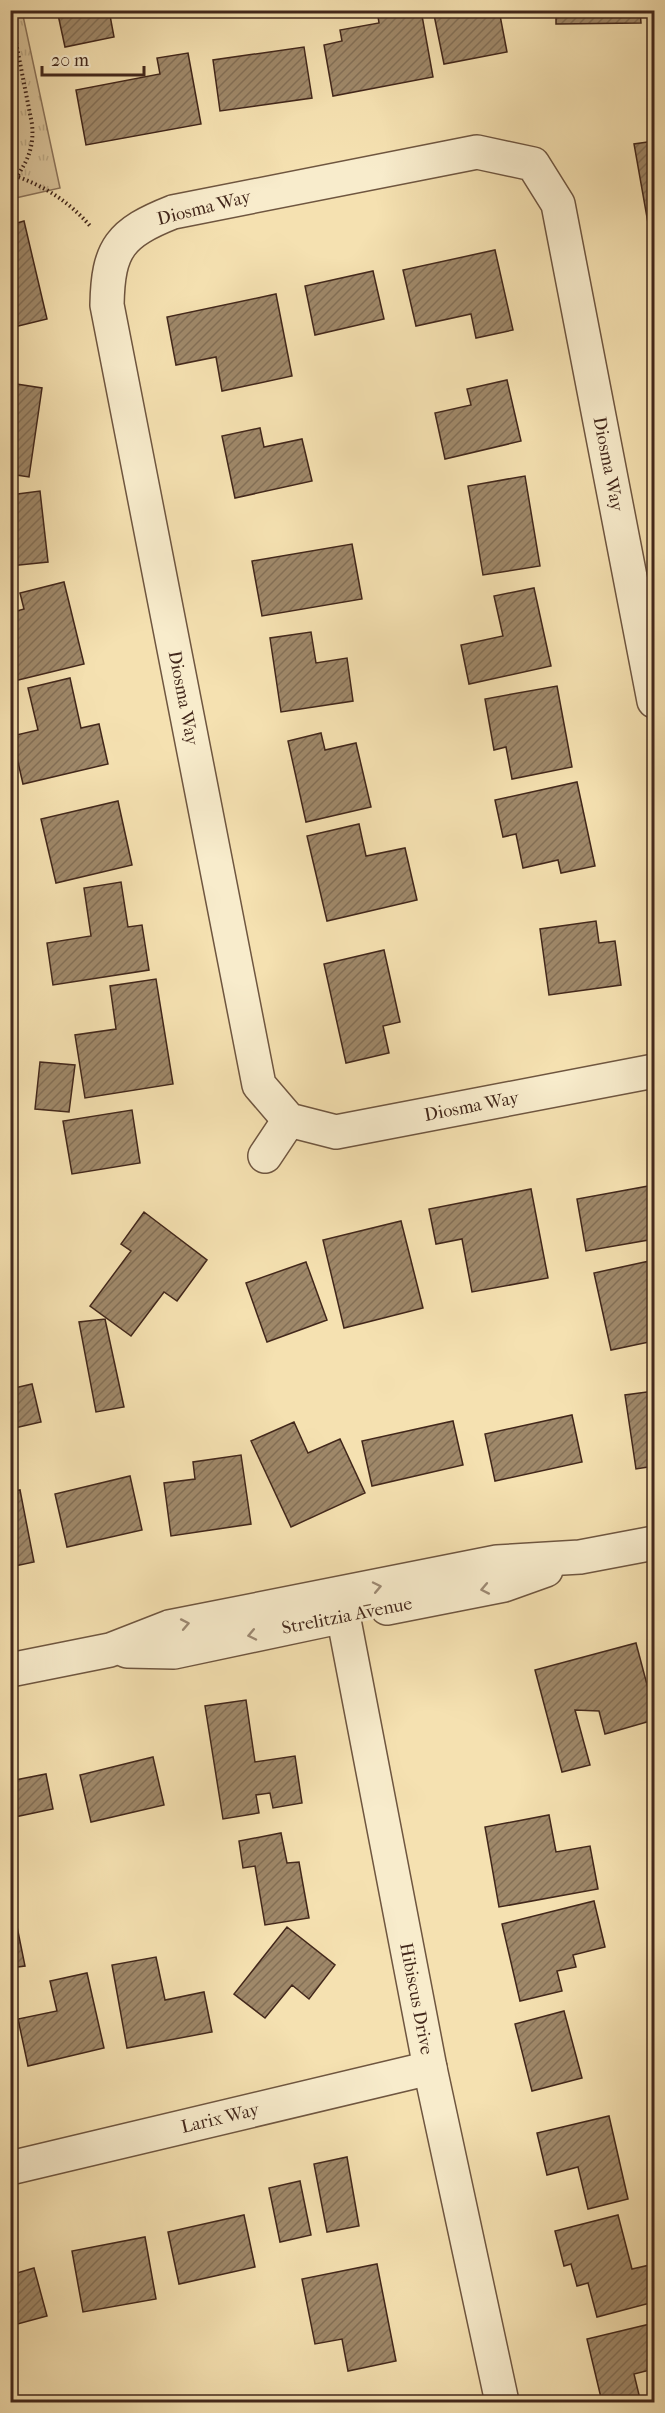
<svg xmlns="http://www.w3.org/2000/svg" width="665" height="2413" font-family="'IM FELL French Canon',serif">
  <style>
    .park { fill: url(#park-tufts); stroke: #8c745a; stroke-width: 1.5 }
    .building { fill: url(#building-hatch); stroke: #42271b; stroke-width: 1.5 }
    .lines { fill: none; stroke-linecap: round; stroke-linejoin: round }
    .minor-casing { stroke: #6f5640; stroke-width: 36 }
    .path { stroke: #42271b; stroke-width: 4; stroke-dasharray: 1.5 3; stroke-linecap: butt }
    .minor { stroke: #f8eccc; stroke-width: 33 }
    .oneway { stroke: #9d8a74 }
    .labels { text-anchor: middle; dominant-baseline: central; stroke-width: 6; stroke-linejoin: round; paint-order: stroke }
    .street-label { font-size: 18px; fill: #42271b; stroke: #f8eccc }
  </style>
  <defs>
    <pattern id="park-tufts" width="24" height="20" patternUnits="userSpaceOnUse" patternTransform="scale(1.5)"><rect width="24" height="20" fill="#d7c198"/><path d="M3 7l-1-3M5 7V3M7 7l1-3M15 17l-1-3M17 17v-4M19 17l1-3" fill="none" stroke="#baa682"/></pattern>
    <pattern id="building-hatch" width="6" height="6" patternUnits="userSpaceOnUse" patternTransform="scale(1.5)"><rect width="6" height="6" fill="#9f8869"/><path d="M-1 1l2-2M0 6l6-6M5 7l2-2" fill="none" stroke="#836f56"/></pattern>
  </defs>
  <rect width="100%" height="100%" fill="#f5e1b1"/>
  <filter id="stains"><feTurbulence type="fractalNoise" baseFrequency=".00333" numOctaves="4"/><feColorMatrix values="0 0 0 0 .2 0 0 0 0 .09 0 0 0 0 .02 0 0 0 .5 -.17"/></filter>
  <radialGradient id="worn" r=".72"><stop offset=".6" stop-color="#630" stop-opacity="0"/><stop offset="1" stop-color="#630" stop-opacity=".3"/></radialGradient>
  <path class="park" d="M10,11H22L60,188L11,199Z"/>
  <path class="building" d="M57,10H109L114,37L65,47Z
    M377,10H421L433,77L333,96L324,45L342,41L340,30L379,23Z
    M433,10H499L507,52L444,64Z
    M556,10H640L641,23L556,24Z
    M304,47L312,98L220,111L213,60Z
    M188,53L201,124L86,145L76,90L160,74L157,58Z
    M654,141V240H651L634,144Z
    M24,221L47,319L10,328V225Z
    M495,250L513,330L476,338L471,314L416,326L403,270Z
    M373,271L384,319L315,335L305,286Z
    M276,294L292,376L222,391L216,357L176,365L167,317Z
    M507,380L521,441L445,459L435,413L471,405L467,389Z
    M10,383L42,388L29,477L10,474Z
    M260,428L264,447L302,439L312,481L235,498L222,436Z
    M525,476L540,566L483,575L468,486Z
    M40,491L48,562L10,566V495Z
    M352,544L362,599L262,616L252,561Z
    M64,582L84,664L10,682V613L24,609L20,593Z
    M534,588L551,666L469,684L461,645L503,636L494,596Z
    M311,632L316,663L347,658L353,701L281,712L270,638Z
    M70,678L81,728L99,724L108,764L23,784L12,736L38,730L28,688Z
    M557,686L572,767L512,779L506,747L494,750L485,699Z
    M321,733L325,750L356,743L371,807L306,822L288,741Z
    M577,782L595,866L561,873L558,860L523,868L516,834L503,837L495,800Z
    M118,801L132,865L56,883L41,819Z
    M359,824L366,856L405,848L417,900L327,921L307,836Z
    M121,882L128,927L142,925L149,970L53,985L47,943L91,936L84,888Z
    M596,921L599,943L615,941L621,985L549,995L540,929Z
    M384,950L400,1022L383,1026L389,1053L346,1063L324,964Z
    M156,979L173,1084L85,1098L75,1035L116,1029L110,986Z
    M40,1062L75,1065L69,1112L35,1109Z
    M132,1110L140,1163L72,1174L63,1121Z
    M654,1185V1239L586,1251L577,1199Z
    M531,1189L548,1278L472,1292L462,1239L436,1244L429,1209Z
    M144,1212L207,1260L177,1301L164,1292L131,1336L90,1306L131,1251L121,1244Z
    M401,1221L423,1308L344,1328L323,1240Z
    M654,1260V1341L611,1350L594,1273Z
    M306,1262L327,1320L267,1342L246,1283Z
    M105,1319L124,1407L96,1412L79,1322Z
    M32,1384L41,1422L10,1429V1389Z
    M654,1391V1466L636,1469L625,1395Z
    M572,1415L582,1462L495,1481L485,1434Z
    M453,1421L463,1465L372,1486L362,1441Z
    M294,1422L308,1453L340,1439L365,1493L291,1527L251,1441Z
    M241,1455L251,1524L171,1536L164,1483L195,1479L193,1462Z
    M130,1476L142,1530L67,1547L55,1494Z
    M20,1490L34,1562L10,1567V1492Z
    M636,1643L654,1711V1720L605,1734L599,1711L575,1710L590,1765L562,1772L535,1670Z
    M246,1700L255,1762L295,1756L302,1803L273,1808L270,1793L256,1795L259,1813L223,1819L205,1706Z
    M153,1757L164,1805L91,1822L80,1775Z
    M46,1774L53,1809L10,1818V1781Z
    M549,1815L556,1852L590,1846L598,1889L499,1907L485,1827Z
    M281,1833L287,1863L299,1862L309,1918L265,1925L255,1866L243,1868L239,1841Z
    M10,1892L25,1966L10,1968Z
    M594,1901L605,1947L573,1955L576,1967L557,1971L562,1991L520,2001L502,1924Z
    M287,1927L335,1965L309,1999L292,1985L265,2018L234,1994Z
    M156,1957L165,2000L204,1992L212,2032L127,2048L112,1965Z
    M87,1973L104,2048L28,2066L18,2019L57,2011L50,1981Z
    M564,2011L582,2078L532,2091L515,2024Z
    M609,2116L628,2199L588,2209L578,2167L547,2175L537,2133Z
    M347,2157L359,2226L327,2232L314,2164Z
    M300,2181L311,2235L280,2242L269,2188Z
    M244,2215L255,2267L179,2284L168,2232Z
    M618,2215L632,2269L654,2264V2302L597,2317L588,2283L577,2286L571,2264L564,2266L555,2231Z
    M145,2237L156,2299L83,2312L72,2251Z
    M377,2264L396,2361L348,2371L342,2339L315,2344L302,2279Z
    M34,2268L47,2316L10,2326V2275Z
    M654,2323V2369L634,2374L640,2399L624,2402H602L587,2339Z"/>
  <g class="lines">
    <g class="minor-casing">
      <g id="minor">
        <path id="s1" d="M654,701L558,204L533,164L477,152L173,212C120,233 108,248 107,305L259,1085L289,1120L336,1132L654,1071"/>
        <path d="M265,1156L289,1120"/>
        <path id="s2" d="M339,1594L430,2068L502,2402"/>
        <path d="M387,1608L504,1585L546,1570"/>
        <path d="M127,1651L174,1652L330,1619"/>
        <path d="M10,1670L110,1650L169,1627L497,1562L580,1557L654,1543"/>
        <path id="s3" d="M10,2168L430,2068"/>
      </g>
    </g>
    <path class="path" d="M10,12L32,124C34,145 29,159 17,176
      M10,174C43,185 69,201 91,227"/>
    <use href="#minor" class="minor"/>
  </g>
  <defs><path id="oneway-chevron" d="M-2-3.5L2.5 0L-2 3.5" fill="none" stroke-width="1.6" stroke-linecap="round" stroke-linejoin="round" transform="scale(1.5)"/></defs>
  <g class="oneway">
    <use href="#oneway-chevron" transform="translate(377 1587) rotate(-12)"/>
    <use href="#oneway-chevron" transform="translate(485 1589) rotate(169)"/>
    <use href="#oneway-chevron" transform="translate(185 1624) rotate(-11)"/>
    <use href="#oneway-chevron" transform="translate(252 1635) rotate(168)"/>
  </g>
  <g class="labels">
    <g class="street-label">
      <text transform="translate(204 208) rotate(-14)">Diosma Way</text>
      <text transform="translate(608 464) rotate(79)">Diosma Way</text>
      <text stroke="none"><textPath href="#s1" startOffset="1446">Diosma Way</textPath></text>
      <text stroke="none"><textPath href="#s1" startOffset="2073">Diosma Way</textPath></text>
      <text transform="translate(347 1616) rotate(-11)">Strelitzia Avenue</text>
      <text stroke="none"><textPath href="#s2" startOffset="412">Hibiscus Drive</textPath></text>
      <text stroke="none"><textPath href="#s3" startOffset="216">Larix Way</textPath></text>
    </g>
  </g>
  <rect width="665" height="2413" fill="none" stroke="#f5e1b1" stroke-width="36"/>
  <rect x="12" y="12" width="641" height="2389" fill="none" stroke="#42271b" stroke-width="3"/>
  <rect x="18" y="18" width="629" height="2377" fill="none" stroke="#42271b" stroke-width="1.5"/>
  <path d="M42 66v9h102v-9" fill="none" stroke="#42271b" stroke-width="3"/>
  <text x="51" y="66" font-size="18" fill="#42271b" stroke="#f8eccc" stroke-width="4.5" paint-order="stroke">20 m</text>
  <rect width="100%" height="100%" filter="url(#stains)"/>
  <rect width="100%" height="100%" fill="url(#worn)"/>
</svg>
